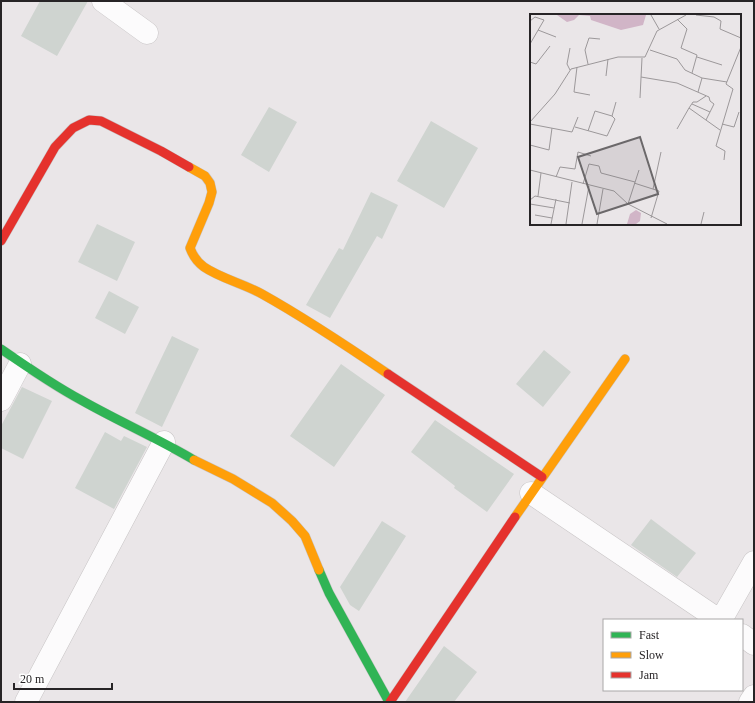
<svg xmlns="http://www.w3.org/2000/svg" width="755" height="703" font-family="'Times New Roman',serif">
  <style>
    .building { fill: #cfd4d0 }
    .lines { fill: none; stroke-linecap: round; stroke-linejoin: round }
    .street-casing { stroke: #c7c4c5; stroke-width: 23 }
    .fast-casing { stroke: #c7c4c5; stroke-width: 10 }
    .slow-casing { stroke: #c7c4c5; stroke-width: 10 }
    .jam-casing { stroke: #c7c4c5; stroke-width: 10 }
    .street { stroke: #fcfbfc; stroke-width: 22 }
    .fast { stroke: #30b455; stroke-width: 9 }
    .slow { stroke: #ff9f0a; stroke-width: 9 }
    .jam { stroke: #e5322d; stroke-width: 9 }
    .inset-road { fill: none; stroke: #9c989a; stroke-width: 1 }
    .view { fill: #6b686a; fill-opacity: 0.15; stroke: #6b686a; stroke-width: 2 }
    .inset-edge { fill: none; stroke: #272426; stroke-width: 2 }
  </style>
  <rect width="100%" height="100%" fill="#eae6e8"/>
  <path class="building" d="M40,1H88L57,56L21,36Z
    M269,107L297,122L269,172L241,155Z
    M431,121L478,148L444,208L397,181Z
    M371,192L398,205L382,239L377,236L330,318L306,305L339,248L343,250Z
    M97,224L135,242L117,281L78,262Z
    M109,291L139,307L125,334L95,318Z
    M172,336L199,349L162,427L135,413Z
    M544,350L571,372L543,407L516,384Z
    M341,364L385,395L334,467L290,436Z
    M22,387L52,401L23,459L1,448V426Z
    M435,420L514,474L487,512L454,488L455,486L411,452Z
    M105,432L121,441L124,436L147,447L114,509L75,488Z
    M651,519L696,553L677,577L631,545Z
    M382,521L406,536L359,611L350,605L340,587Z
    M444,646L477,672L454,702H405Z"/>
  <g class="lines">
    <g class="street-casing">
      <path id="street" d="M103,1L147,33
        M1,400L20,364
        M531,493L719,620
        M721,620L754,562
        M742,635L754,644
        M26,702L164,442
        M750,702L754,696"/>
    </g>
    <g class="fast-casing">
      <path id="fast" d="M1,349C27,367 53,385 81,400C118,421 157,438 194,460
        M319,570L329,593L389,702"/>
    </g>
    <g class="slow-casing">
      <path id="slow" d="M189,167L205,176L210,183L212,192L209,203L190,248C193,256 197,262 204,267C220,278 244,284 262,294C305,318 347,346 388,374
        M194,460L233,479L272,503L292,521L305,536L319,570
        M515,517L625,359"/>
    </g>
    <g class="jam-casing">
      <path id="jam" d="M1,241L55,147L73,128L89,120L101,121L161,151L189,167
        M388,374L542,477
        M390,702L515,517"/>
    </g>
    <use href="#street" class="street"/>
    <use href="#fast" class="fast"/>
    <use href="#slow" class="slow"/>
    <use href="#jam" class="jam"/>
  </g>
  <g transform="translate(530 14)">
    <rect width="211" height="211" fill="#eae6e8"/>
    <path d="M27,1H116L113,11L91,16L61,6L60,2L49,1L44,6L37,8ZM106,196L111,199L110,207L106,210H97L100,200Z" fill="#d1b5c7"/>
    <path class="inset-road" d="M121,1L129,15M166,1L184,3L191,7L190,15L211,24M147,5L157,15L151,34L167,41L162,59M0,7L5,3L14,6L0,30M8,16L26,23M120,36L147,45L155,56L172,64L197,68M167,43L192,51M0,48L6,50L20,32M58,50L55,36L59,24L70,25M47,53L44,78L60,81M40,56L37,50L40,34M76,62L78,45M111,63L147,69L179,83L180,87L184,90L176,106M168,78L172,64M110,84L112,44M162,90L180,98M159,94L163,88H167L176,82M0,108L25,80L41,55L88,43H115L127,17L156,1M0,110L42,118L48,103M192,110L204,113L209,98M45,113L77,122L85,105L82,102L86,88M147,115L159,94L190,116M58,117L65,97L82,102M0,131L19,136L22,114M194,146L195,137L186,132L203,75L196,70L211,33M0,156L84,177L98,190L137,210M26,163L30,153L45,155L48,138L61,142M104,169L129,177L121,204M53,170L59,150L69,152L71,159L105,168M123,175L131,138M8,182L11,159M0,186L5,182L40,189M0,190L24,194M98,190L109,156M5,201L22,204M21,210L26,185M36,210L42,168M52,210L59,172M67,210L73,175M171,210L174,198"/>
    <path class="view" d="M110,123L128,180L67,200L48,143Z"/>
    <rect width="211" height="211" class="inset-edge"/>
  </g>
  <rect width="755" height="703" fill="none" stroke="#272426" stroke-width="4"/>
  <rect x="603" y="619" width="140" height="72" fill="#ffffff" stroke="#a9a7a8"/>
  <rect x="611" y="632" width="20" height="6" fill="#30b455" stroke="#a9a7a8"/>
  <text x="639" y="639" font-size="12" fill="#272426">Fast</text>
  <rect x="611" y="652" width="20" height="6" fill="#ff9f0a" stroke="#a9a7a8"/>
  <text x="639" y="659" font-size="12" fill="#272426">Slow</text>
  <rect x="611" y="672" width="20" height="6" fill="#e5322d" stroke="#a9a7a8"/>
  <text x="639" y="679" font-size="12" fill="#272426">Jam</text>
  <path d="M14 683v6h98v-6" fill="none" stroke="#272426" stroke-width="2"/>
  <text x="20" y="683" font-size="12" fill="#272426" stroke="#ffffff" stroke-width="3" paint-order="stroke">20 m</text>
</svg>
